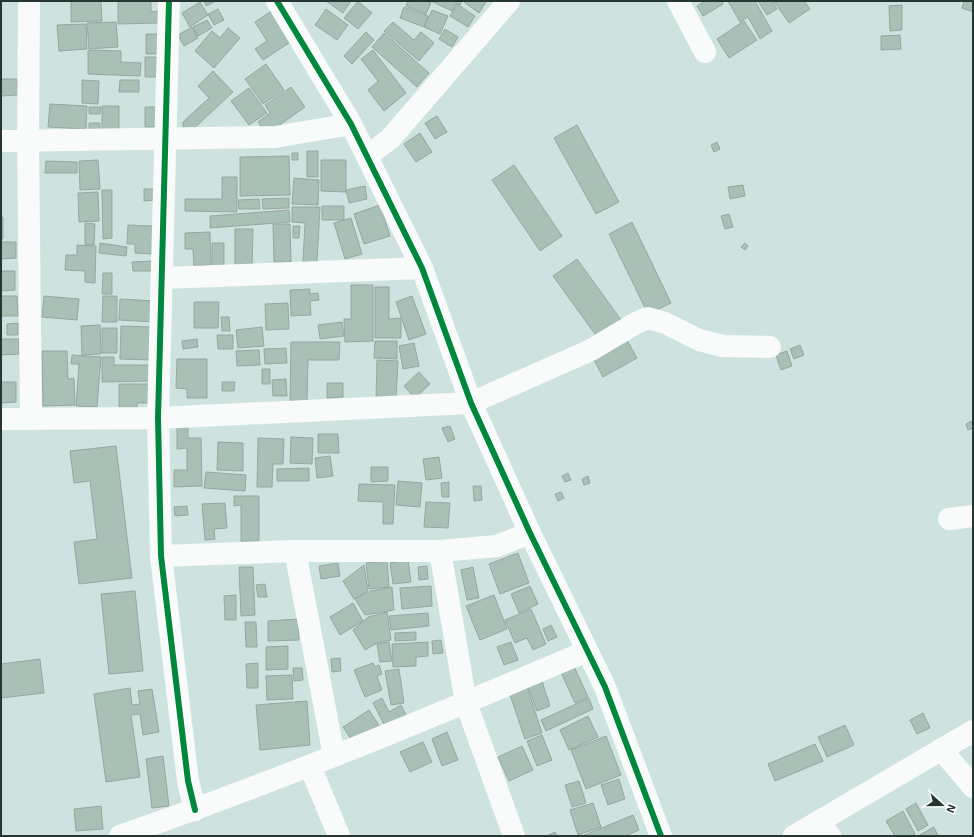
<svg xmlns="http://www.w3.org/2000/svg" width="974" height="837" font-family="'Exo 2',sans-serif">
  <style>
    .building { fill: #a8c0b5; stroke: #98a6a1 }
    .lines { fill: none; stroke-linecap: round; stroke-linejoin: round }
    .minor { stroke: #f8fbfa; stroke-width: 22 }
    .cycleway-casing { stroke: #fff; stroke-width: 8 }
    .cycleway { stroke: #00873e; stroke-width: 6 }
  </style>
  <rect width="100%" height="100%" fill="#cee3e0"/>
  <path class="building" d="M71,1H101L102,21L71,22Z
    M118,1H151V12L158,11V23L118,24Z
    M204,1H216L206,6Z
    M326,1H351L343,13Z
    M358,1L372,13L358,29L344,18Z
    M408,1H427L431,3L426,14L406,6Z
    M431,1H462L460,5L456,3L452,11Z
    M465,1H486V2L479,13L464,2Z
    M705,1H722L723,4L703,16L697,6Z
    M728,1H755L772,31L760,39L748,17L740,22Z
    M758,1H776L773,3L777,9L767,15Z
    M779,1H804L810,9L789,23L775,3Z
    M964,1H973V12L962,8Z
    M200,2L208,15L190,27L182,13Z
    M457,4L475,16L468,27L450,16Z
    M902,5V30L890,31L889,6Z
    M404,7L428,16L424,27L400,18Z
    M218,9L224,20L214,25L208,14Z
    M326,9L348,25L337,40L315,25Z
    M273,10L292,41L263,60L255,49L267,41L255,22Z
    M432,10L448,16L440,34L424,27Z
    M207,20L212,28L198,36L193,27Z
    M744,21L757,40L729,58L717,39Z
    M116,22L118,47L89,49L87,23Z
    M393,22L414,40L421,32L434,43L419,61L384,31Z
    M86,24L87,49L59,51L57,25Z
    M192,27L198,38L184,46L178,35Z
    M228,28L240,38L214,68L195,51L212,31L220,38Z
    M445,29L458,37L452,47L439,39Z
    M366,32L374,40L352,64L344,56Z
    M384,33L429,73L417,87L372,47Z
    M146,34H158V54H146Z
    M900,35L901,49L881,50V36Z
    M88,50L121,51V62L141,63L140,76L88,74Z
    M373,50L406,93L384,111L368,90L378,81L361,59Z
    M145,57H157V77H145Z
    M266,64L284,90L263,104L245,79Z
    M213,71L233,92L189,133L183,131V122L209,98L198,86Z
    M1,79H17L18,95L1,96Z
    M82,80L99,81L98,104L82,103Z
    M120,80H139V92H119Z
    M291,87L305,107L267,134L258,122L270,113L265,105Z
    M249,88L267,113L249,125L231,101Z
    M50,104L87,106L86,129L48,127Z
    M102,106H119V129H102Z
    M89,107H101L100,114H89Z
    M145,107H157V127H145Z
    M437,116L447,132L435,139L425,123Z
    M89,123H100V130L89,129Z
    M577,125L619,202L596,214L554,138Z
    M420,133L432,152L416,162L404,144Z
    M717,142L720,149L714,152L711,145Z
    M307,151H318V177H307Z
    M292,153H298V160H292Z
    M289,156L290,195L240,196V157Z
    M98,160L100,189L80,190L79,161Z
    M321,160H346V192L321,191Z
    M46,161L77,162V173H45Z
    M514,165L562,236L540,251L492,180Z
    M222,177H237V212L185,211V199H222Z
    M294,178L319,180L318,205L292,204Z
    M743,185L745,196L730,199L728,187Z
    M365,186L367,199L349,203L346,190Z
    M144,189H154L155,200L144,201Z
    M102,190H112V238L103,239Z
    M98,192L99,221L79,222L78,193Z
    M289,198V208L263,209L262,199Z
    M259,199L260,209H239L238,200Z
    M380,205L390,236L364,244L354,214Z
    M322,206H344V220H322Z
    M292,207H320L317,263L303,262L305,223L292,222Z
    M289,210L290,222L210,228V216Z
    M729,214L733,227L725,229L721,216Z
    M1,217H3V239H1Z
    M351,218L362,254L345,259L334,223Z
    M632,222L671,303L648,314L609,234Z
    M85,223L95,224L94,245L85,244Z
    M273,224H290L291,262H274Z
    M128,225L153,226L152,254L135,253V244H127Z
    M293,226H300L299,238H293Z
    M235,229H253L252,266H235Z
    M210,232L211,265L194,266L193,249H185V233Z
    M1,242H16V258L1,259Z
    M100,243L127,247L126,256L99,253Z
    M212,243H224V266L212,267Z
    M745,243L748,246L745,250L741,247Z
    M77,245L96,246L95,283L85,282V271L65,270L66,255H77Z
    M577,259L624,324L600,341L553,276Z
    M153,261L154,271H133L132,262Z
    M1,271H15V290L1,291Z
    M103,273H112V294H102Z
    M351,285H373V341L345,342L344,319H351Z
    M375,287H389V319L401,318V338H375Z
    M310,289V294L318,293L319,300L310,301L311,315L291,316L290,290Z
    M1,296H17L18,316H1Z
    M44,296L79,299L77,320L42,317Z
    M103,296H117V322H102Z
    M412,296L426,334L409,340L396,302Z
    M120,299L155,301L154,322L119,320Z
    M194,302H219L218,328H194Z
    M288,303L289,329L266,330L265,304Z
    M221,317H229L230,331H222Z
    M342,322L344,336L320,339L318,325Z
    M18,323V335H7V324Z
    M100,325L101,354L82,355L81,326Z
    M121,326L153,327V360L120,359Z
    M262,327L264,346L238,348L236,330Z
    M102,328H117V353H102Z
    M217,335H233V349H218Z
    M624,335L637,358L603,377L591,354Z
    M1,339H19V354L1,355Z
    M197,339L198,347L183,349L182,341Z
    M375,341H397V359L374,358Z
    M291,342H340L339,360H308L307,402L290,401Z
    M414,343L419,366L403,369L399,346Z
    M800,345L804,355L794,359L790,349Z
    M286,348L287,363L265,364L264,349Z
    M259,350L260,365L237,366L236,351Z
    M42,351H67L68,379L74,378L75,405L43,406Z
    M787,351L792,366L781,370L776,355Z
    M72,355L101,357L97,407L76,406L79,364H71Z
    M102,357H114V365H152L153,381L102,382Z
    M177,359H207V398H187V389L176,388Z
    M377,360L398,361L396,400H376Z
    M262,369H270V384H262Z
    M419,372L430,384L415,398L404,386Z
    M286,379L287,396H273L272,380Z
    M1,382H16V402L1,403Z
    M222,382H235L234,391H222Z
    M327,383H343V397L327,398Z
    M119,384H148V403H137V410H119Z
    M971,421L973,428L968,430L966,424Z
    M450,426L455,439L448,442L442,428Z
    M177,427H188V438H201L202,486L174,487V470H187V448L177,449Z
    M318,434H338L339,453H318Z
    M291,437L313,438L312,464L290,463Z
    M258,438L284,439L283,464H273L272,487H257Z
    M218,442L243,443V471L217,470Z
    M116,446L132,578L79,584L74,542L97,539L90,481L74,483L70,451Z
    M330,456L333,476L317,478L315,458Z
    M439,457L442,478L426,480L423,459Z
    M371,467H388V481L371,482Z
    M309,468V481H277V469Z
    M206,472L246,475L245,491L204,488Z
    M568,473L571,480L565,482L562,476Z
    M588,476L590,483L584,485L582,479Z
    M398,481L422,483L420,507L396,505Z
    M449,482V497H442L441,483Z
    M359,484L395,485L393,524H383V502L358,501Z
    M473,486H481L482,500L474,501Z
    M561,492L564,498L558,501L555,494Z
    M234,496H259V541H241V505L234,506Z
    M426,502L450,503L448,528L424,527Z
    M225,503L227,528L214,529L215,539L205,540L202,504Z
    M187,506L188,515L175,516L174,507Z
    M518,553L529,583L500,594L489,564Z
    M408,560L411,582L393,584L390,563Z
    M387,561L389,587L369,589L366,563Z
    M338,563L340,576L321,579L319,566Z
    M364,565L368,591L354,599L343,581Z
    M427,566L428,579L419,580L418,567Z
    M239,567H253L255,615L241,616Z
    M473,567L479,598L467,600L461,570Z
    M265,584L267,597H258L256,585Z
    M431,586L432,606L402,609L400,588Z
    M530,586L538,604L519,613L511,594Z
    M392,587L394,610L365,615L355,599L371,591Z
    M135,591L143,671L109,674L101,594Z
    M236,595V620H225L224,596Z
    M494,595L507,629L480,640L466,606Z
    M353,603L363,621L340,635L330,617Z
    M531,609L546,644L533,650L527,638L515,643L505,620Z
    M387,612L391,640L377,643L365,650L353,630L368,617Z
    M428,613L429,626L391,630L389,616Z
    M298,619L299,640L268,641V621Z
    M245,622H256L257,647H246Z
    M551,625L557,637L548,641L543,629Z
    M416,632V640L395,641V633Z
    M441,640L443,653L433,654L432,641Z
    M389,642L392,661L380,662L377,644Z
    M428,642V656L416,657V666L393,667L392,644Z
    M511,642L518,660L504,665L497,647Z
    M288,646V669L266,670V647Z
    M340,658L341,671L332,672L331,659Z
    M40,659L44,693L1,698V664Z
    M572,662L588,697L575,703L559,668Z
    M258,663V688H247L246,664Z
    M373,663L375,667L379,665L382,674L377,676L382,690L365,697L354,670Z
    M293,668H302L303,680L294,681Z
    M399,669L404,703L391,705L385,671Z
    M292,675L293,699L267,700L266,676Z
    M542,681L550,706L537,711L528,686Z
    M527,686L542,733L525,739L509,692Z
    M130,688L132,705L140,704L138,691L152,689L159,732L143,735L140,714L131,715L140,777L106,782L94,694Z
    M382,698L389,712L401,705L407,717L386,728L373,703Z
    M589,698L593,709L546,731L541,720Z
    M307,701L310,745L260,750L256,705Z
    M369,710L380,727L354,744L343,727Z
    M923,713L930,728L917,734L910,720Z
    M588,716L598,737L569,750L560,730Z
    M845,725L854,745L827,757L818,737Z
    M447,732L458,760L442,766L432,739Z
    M542,735L552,760L537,766L527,741Z
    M606,736L621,775L586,789L571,750Z
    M423,742L432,762L410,772L400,752Z
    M815,744L823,761L775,781L768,764Z
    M522,746L533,770L509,781L498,757Z
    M163,756L169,806L152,808L146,759Z
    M619,779L625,799L608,805L601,785Z
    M579,781L586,803L572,807L565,785Z
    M593,803L601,827L578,835L570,810Z
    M916,803L928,825L918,831L906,809Z
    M101,806L103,829L76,831L74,809Z
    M903,811L915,834L911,836H895L886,821Z
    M633,815L639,830L625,836H582Z
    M934,827L938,836H918Z
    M555,832L557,836H547Z"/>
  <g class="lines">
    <path class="minor" d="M29,1L28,141L31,419
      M169,1L158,418L161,556L188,781L195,810
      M277,1L351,124L422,268L471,403L530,533L605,687L661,836
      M678,1L705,52
      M1,141L275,137L351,124
      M367,156L390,139L509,1
      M163,278L422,268
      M1,419L158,418L471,403L591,350L636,323L648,318L665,323L699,340L723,346L770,347
      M949,519L973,516
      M295,551L334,756
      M440,551L466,703L514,836
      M161,556L295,551H440L497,546L530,533
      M941,749L973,787
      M310,766L339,836
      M819,821L830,836
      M120,836C278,781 433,717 587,651
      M794,836L973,731"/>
    <g class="cycleway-casing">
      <path id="cycleway" d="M169,1L158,418L161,556L188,781L195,810
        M277,1L351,124L422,268L471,403L530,533L605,687L661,836"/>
    </g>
    <use href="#cycleway" class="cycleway"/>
  </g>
  <rect width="974" height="837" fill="none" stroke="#263633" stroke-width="4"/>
  <g transform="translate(942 805) rotate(111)" stroke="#ffffff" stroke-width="3" paint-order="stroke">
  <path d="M0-3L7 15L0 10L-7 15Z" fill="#263633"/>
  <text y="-6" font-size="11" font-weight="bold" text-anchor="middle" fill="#263633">N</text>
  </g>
</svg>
